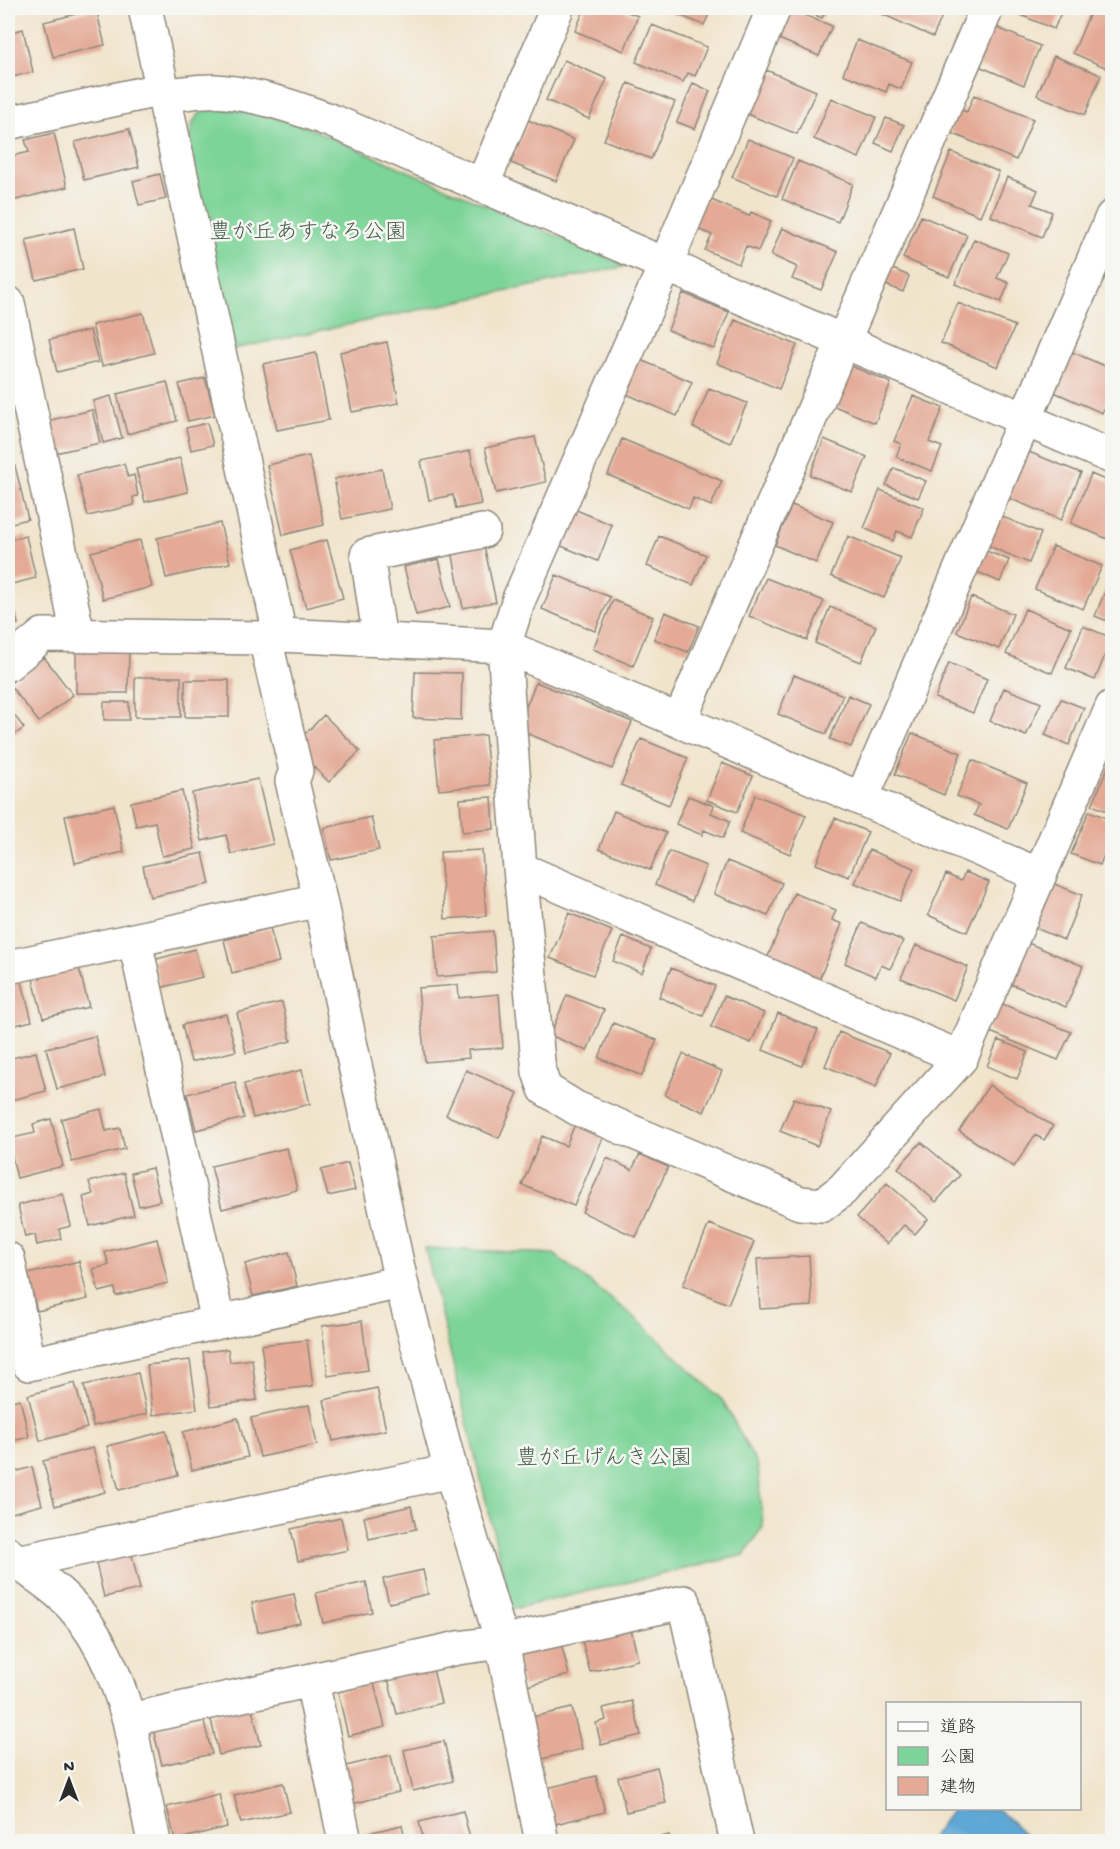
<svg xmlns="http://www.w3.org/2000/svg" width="1120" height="1849" font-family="'Gochi Hand','Klee One',sans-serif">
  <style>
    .green { fill: #7dd498; stroke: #548062; stroke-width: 1.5 }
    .water { fill: #5fa7d5; stroke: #456980; stroke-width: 1.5 }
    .building { fill: #e4aa96 }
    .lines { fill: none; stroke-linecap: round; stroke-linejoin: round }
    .street-casing { stroke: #8e887c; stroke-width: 36 }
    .street { stroke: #fff; stroke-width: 33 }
    .labels { text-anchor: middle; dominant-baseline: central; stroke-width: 5; stroke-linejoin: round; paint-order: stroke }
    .park-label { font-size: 22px; fill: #445e4c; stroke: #f6f6f2 }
  </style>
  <rect width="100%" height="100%" fill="#f6f6f2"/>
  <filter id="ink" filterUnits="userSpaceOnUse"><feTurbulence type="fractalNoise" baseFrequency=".0167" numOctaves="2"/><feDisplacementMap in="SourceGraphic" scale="12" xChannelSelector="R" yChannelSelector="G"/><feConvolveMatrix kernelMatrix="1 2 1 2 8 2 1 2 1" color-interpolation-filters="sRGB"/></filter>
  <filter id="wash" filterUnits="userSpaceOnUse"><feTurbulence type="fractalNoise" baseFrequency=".008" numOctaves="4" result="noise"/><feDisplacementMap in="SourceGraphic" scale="24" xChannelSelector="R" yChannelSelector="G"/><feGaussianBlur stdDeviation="1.35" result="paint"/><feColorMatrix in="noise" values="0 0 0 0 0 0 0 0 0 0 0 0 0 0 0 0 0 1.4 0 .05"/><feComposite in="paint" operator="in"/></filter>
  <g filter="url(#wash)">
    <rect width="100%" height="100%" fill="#f1e4cc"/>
    <path class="green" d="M210,107L256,113L300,124L626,266L233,349L189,144C191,125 192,116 210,107Z
      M425,1248L554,1254L639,1321L723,1401L758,1467L763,1527L744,1555L512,1609Z"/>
    <path class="water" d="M952,1809H998L1032,1841H929Z"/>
    <g id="blocks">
      <path class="building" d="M585,8H617L638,16L624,51L575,31Z
        M661,8H712L704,25Z
        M797,8H827L822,18Z
        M869,8H929L943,14L933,37Z
        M1004,8H1063L1054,29Z
        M1092,8L1112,12V62L1109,69L1073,53Z
        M96,9L105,45L53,57L44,22Z
        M791,10L832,26L819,56L779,39Z
        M652,25L707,47L695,76L688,73L683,82L636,62Z
        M991,25L1040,46L1024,85L974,64Z
        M23,29L33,72L8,78V33Z
        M857,40L912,62L901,89L889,84L886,92L843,74Z
        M1054,56L1101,75L1085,115L1037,95Z
        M564,60L607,79L589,119L546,100Z
        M766,70L816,91L797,134L747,114Z
        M628,83L675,102L651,159L604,140Z
        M693,83L710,91L695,129L677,122Z
        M974,95L1033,119L1016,160L949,132L959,109L967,112Z
        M831,98L876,117L859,158L814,139Z
        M886,118L904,125L893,151L875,143Z
        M528,120L574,140L556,181L511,163Z
        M129,129L139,167L84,180L75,142Z
        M54,133L67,187L8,202V157L29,152L25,140Z
        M748,139L793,158L777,196L732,177Z
        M951,152L999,172L980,216L933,196Z
        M798,161L853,184L838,222L782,199Z
        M160,174L166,199L139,205L133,181Z
        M1007,177L1038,190L1032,204L1052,212L1042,237L991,216Z
        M702,196L749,216L751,212L771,221L758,251L746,246L739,264L705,250L712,235L690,226Z
        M921,216L967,235L949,277L903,258Z
        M74,228L83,269L36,280L26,240Z
        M782,228L838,252L821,290L792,279L797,267L771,255Z
        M974,239L1008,253L997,278L1009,283L1001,302L955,284Z
        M886,266L909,276L903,292L879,282Z
        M683,293L729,312L714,349L668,330Z
        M958,303L1015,326L998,367L941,343Z
        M143,313L154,353L102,366L92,325Z
        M735,320L797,345L779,389L717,363Z
        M90,330L98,362L57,372L49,340Z
        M387,342L399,403L352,412L340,352Z
        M1072,352L1112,369V389L1102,413L1054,392Z
        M316,353L329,420L277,430L263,364Z
        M636,358L692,382L677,416L622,392Z
        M849,365L891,383L875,423L832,405Z
        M205,378L215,415L188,421L179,384Z
        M167,382L177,421L127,434L117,394Z
        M709,388L747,403L730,443L693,427Z
        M111,396L122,438L103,443L93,401Z
        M913,396L943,408L929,442L942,447L932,471L896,457L901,444L894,441Z
        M92,410L100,443L55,453L47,421Z
        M207,423L213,445L191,450L186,428Z
        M535,437L546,482L496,493L485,448Z
        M622,439L722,481L711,506L693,498L689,509L608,475Z
        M824,439L867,457L852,492L810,475Z
        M1024,450L1081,473L1061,520L1004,496Z
        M470,451L481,504L456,509L453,495L429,500L421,461Z
        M309,456L324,525L283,535L267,465Z
        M180,458L188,492L145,502L136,469Z
        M124,464L128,477L134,475L138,496L133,497L134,505L88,516L77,475Z
        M15,466L28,519L8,524V468Z
        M894,468L926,481L918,498L886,485Z
        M382,469L390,509L342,519L334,479Z
        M1091,474L1112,483V541L1071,523Z
        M880,490L924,508L912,537L897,531L893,541L864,528Z
        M792,505L833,522L816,563L775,545Z
        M574,509L612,525L598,561L559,545Z
        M996,514L1041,533L1029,563L984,544Z
        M220,523L230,563L166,578L157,538Z
        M26,536L36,578L8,585V540Z
        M659,536L706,555L693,585L647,566Z
        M848,536L901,558L884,598L831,576Z
        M140,540L152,587L103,599L91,552Z
        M327,540L343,598L306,608L290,550Z
        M484,545L496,602L463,608L452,551Z
        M1053,546L1102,566L1083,609L1035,589Z
        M984,550L1009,560L1000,582L975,571Z
        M439,559L450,607L416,615L404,567Z
        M556,575L610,597L595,631L542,609Z
        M766,578L824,601L807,640L749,616Z
        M1110,579L1112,580V623L1095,616Z
        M971,597L1013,614L999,649L957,632Z
        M12,599L18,624L8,626V600Z
        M613,600L653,617L633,666L593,649Z
        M830,607L876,626L861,662L815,643Z
        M1025,609L1071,628L1052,673L1006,654Z
        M665,612L699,626L688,652L654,639Z
        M1083,626L1112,638L1095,680L1066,668Z
        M76,650H129L128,693H76Z
        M44,657L73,695L39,722L9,684Z
        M949,663L987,679L973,713L935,698Z
        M415,672L462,673L461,720L413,718Z
        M794,675L843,695L826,734L778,714Z
        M135,677H181V717H135Z
        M185,680H229V717H185Z
        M536,682L632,722L612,769L517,729Z
        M1004,688L1041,703L1026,736L990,721Z
        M848,695L869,704L851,747L830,739Z
        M1061,699L1084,708L1069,745L1045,735Z
        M104,702H129V720H104Z
        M8,707L24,728L11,737L8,732Z
        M324,715L360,751L329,782L293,746Z
        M912,733L961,753L944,795L895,774Z
        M485,735L490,785L439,790L434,740Z
        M641,739L688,758L669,805L621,785Z
        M972,760L1027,783L1008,829L974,815L979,805L957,796Z
        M722,763L753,776L737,812L707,800Z
        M1109,765L1112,766V813L1092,805Z
        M258,779L273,844L231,854L226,835L202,841L192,793Z
        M182,791L195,849L162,856L155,822L136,826L131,802Z
        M755,795L806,815L790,854L740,833Z
        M688,796L714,806L711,813L730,821L723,838L704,830L702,835L676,824Z
        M492,797L494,829L462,832L460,799Z
        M114,805L124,852L75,863L65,816Z
        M614,811L666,833L650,870L599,849Z
        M1089,811L1112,820V835L1100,865L1071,854Z
        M371,817L379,850L331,860L324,828Z
        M835,818L868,832L849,877L816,864Z
        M482,850L486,916L445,919L440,852Z
        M869,850L914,868L900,901L855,883Z
        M669,851L706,866L692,901L655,885Z
        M203,853L210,884L150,897L143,866Z
        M727,861L782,883L768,916L714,894Z
        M965,872L989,882L967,932L928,915L946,874L961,881Z
        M1052,883L1082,895L1064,940L1033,927Z
        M794,893L836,910L832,920L842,924L819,980L767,959Z
        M569,913L612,931L593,975L550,958Z
        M862,923L903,941L890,969L881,965L876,977L845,963Z
        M270,928L279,962L232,973L224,940Z
        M493,931L496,972L437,977L434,936Z
        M623,937L651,949L642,973L613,961Z
        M1028,943L1083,966L1066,1007L1011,984Z
        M916,945L968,967L954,1000L901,978Z
        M195,949L202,977L160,988L153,960Z
        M78,964L89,1007L43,1018L32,975Z
        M671,968L715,986L703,1016L659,997Z
        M21,978L32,1021L8,1027V981Z
        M458,985L459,998L499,994L503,1048L468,1050L469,1058L425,1062L418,988Z
        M567,995L604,1010L587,1051L550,1035Z
        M724,996L764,1013L751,1043L711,1027Z
        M282,1002L291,1041L246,1053L237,1013Z
        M1000,1003L1071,1032L1058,1060L988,1031Z
        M778,1013L818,1030L802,1066L763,1050Z
        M226,1014L236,1051L191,1062L182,1025Z
        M613,1023L657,1040L642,1076L599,1058Z
        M839,1032L890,1053L876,1087L825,1066Z
        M95,1036L105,1077L57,1089L46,1048Z
        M998,1040L1028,1052L1017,1079L987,1066Z
        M36,1052L46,1091L8,1101V1059Z
        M683,1054L722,1071L704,1112L665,1095Z
        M302,1070L310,1104L253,1118L244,1084Z
        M466,1070L518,1093L499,1138L446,1115Z
        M235,1082L244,1118L196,1130L187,1094Z
        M989,1085L1053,1126L1044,1140L1035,1135L1014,1167L959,1131Z
        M794,1098L831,1112L817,1146L780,1131Z
        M101,1109L106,1131L120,1128L125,1149L72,1162L61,1119Z
        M51,1119L63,1166L17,1178L8,1139L35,1133L33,1124Z
        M575,1124L604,1135L574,1206L522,1185L542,1136L566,1146Z
        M921,1142L960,1175L936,1202L898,1168Z
        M287,1148L297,1190L222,1209L211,1166Z
        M640,1154L668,1167L636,1237L582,1212L607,1158L632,1170Z
        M348,1163L355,1190L328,1196L321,1170Z
        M152,1168L160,1201L139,1206L131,1173Z
        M124,1173L134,1215L90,1226L83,1197L93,1194L89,1182Z
        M887,1183L928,1219L915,1234L904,1225L887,1244L857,1217Z
        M63,1194L71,1226L59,1229L61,1239L37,1245L35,1235L25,1237L18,1205Z
        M709,1224L754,1242L728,1304L683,1285Z
        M157,1239L168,1283L116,1296L115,1288L99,1292L93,1269L109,1265L105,1252Z
        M289,1252L297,1286L253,1296L245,1264Z
        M809,1256L812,1306L760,1309L757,1259Z
        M79,1261L88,1299L37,1311L28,1274Z
        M362,1321L368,1370L328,1376L322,1326Z
        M307,1340L313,1386L268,1391L261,1345Z
        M228,1349L230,1362L252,1359L257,1400L211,1406L203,1352Z
        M190,1360L197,1409L153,1415L147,1365Z
        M138,1373L147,1414L93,1426L84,1385Z
        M75,1383L87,1428L40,1441L28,1395Z
        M377,1388L386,1430L333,1441L324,1400Z
        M20,1399L29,1437L8,1442V1402Z
        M309,1405L317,1445L260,1457L251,1418Z
        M238,1418L248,1457L192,1470L183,1432Z
        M166,1431L178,1475L119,1490L107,1446Z
        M93,1448L105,1492L55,1506L43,1461Z
        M32,1467L42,1505L8,1514V1474Z
        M411,1506L416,1529L369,1539L364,1517Z
        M341,1518L348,1550L298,1561L291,1529Z
        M131,1551L140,1589L104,1597L95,1559Z
        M423,1570L428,1594L389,1603L383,1579Z
        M366,1582L372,1612L323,1623L316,1593Z
        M294,1594L300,1623L258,1632L252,1603Z
        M631,1629L638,1660L590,1672L582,1641Z
        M561,1643L569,1675L523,1687L515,1655Z
        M433,1669L441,1703L397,1714L388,1679Z
        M374,1683L385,1727L348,1736L338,1692Z
        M632,1701L641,1735L601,1745L596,1723L606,1720L603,1708Z
        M251,1705L261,1745L219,1755L210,1715Z
        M572,1708L582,1749L538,1760L528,1718Z
        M203,1718L212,1754L162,1765L153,1729Z
        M444,1741L453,1781L413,1791L404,1750Z
        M391,1755L399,1792L352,1804L342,1767Z
        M657,1767L666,1803L626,1812L618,1777Z
        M596,1776L605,1812L555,1824L547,1788Z
        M283,1783L290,1812L241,1823L234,1795Z
        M219,1794L227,1827L175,1840L167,1807Z
        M463,1811L471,1842H424L419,1822Z
        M402,1825L406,1842H366L364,1834Z
        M669,1835L671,1842H645V1841Z"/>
    </g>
  </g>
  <g filter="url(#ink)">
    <use href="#blocks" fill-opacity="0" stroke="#8e887c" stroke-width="1.5"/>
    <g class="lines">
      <g class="street-casing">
        <path id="street" d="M145,8L280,635
          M774,8L665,266L519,599L504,646L520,869L539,1072L545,1089L576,1108L800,1203L822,1205L842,1190L961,1058L1112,707
          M164,95C181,94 199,90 215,91C258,94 298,108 337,123L1112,457
          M8,123L163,89
          M482,186L557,8
          M8,303L78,635
          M265,638L296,771L292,781L320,900
          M380,640L367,555L483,531
          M8,664L43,635L265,638L280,635L504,646L1039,875
          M680,720L987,8
          M862,798L1112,217
          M520,869L961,1058
          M135,941L218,1322
          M8,967L320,900L401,1282L451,1471L502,1642L458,1648L129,1720C115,1672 97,1627 59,1593C43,1579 24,1568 8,1554
          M8,1259L29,1364L401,1282
          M17,1562L451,1471
          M312,1681L345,1842
          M129,1720L154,1842
          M542,1842L502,1642L684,1602L737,1842"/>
      </g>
      <use href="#street" class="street"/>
    </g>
  </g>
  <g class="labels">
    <g class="park-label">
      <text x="308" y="234">豊が丘あすなろ公園</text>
      <text x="604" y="1460">豊が丘げんき公園</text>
    </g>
  </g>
  <rect width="1120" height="1849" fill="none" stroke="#f6f6f2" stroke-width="30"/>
  <rect x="886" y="1702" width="195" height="108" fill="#f6f6f2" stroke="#a5a5a2" stroke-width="1.5"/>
  <rect x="898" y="1722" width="30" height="9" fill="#ffffff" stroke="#a5a5a2" stroke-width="1.5"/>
  <text x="940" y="1732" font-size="18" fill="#2b2b2b">道路</text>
  <rect x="898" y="1747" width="30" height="18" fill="#7dd498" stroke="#a5a5a2" stroke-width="1.5"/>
  <text x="940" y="1762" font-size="18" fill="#2b2b2b">公園</text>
  <rect x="898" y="1777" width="30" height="18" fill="#e4aa96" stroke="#a5a5a2" stroke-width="1.5"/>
  <text x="940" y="1792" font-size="18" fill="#2b2b2b">建物</text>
  <g transform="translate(69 1780)" stroke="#f6f6f2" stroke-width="4.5" paint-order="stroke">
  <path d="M0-4.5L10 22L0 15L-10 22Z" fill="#2b2b2b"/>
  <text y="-9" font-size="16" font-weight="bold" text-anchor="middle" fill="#2b2b2b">N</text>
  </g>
</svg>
